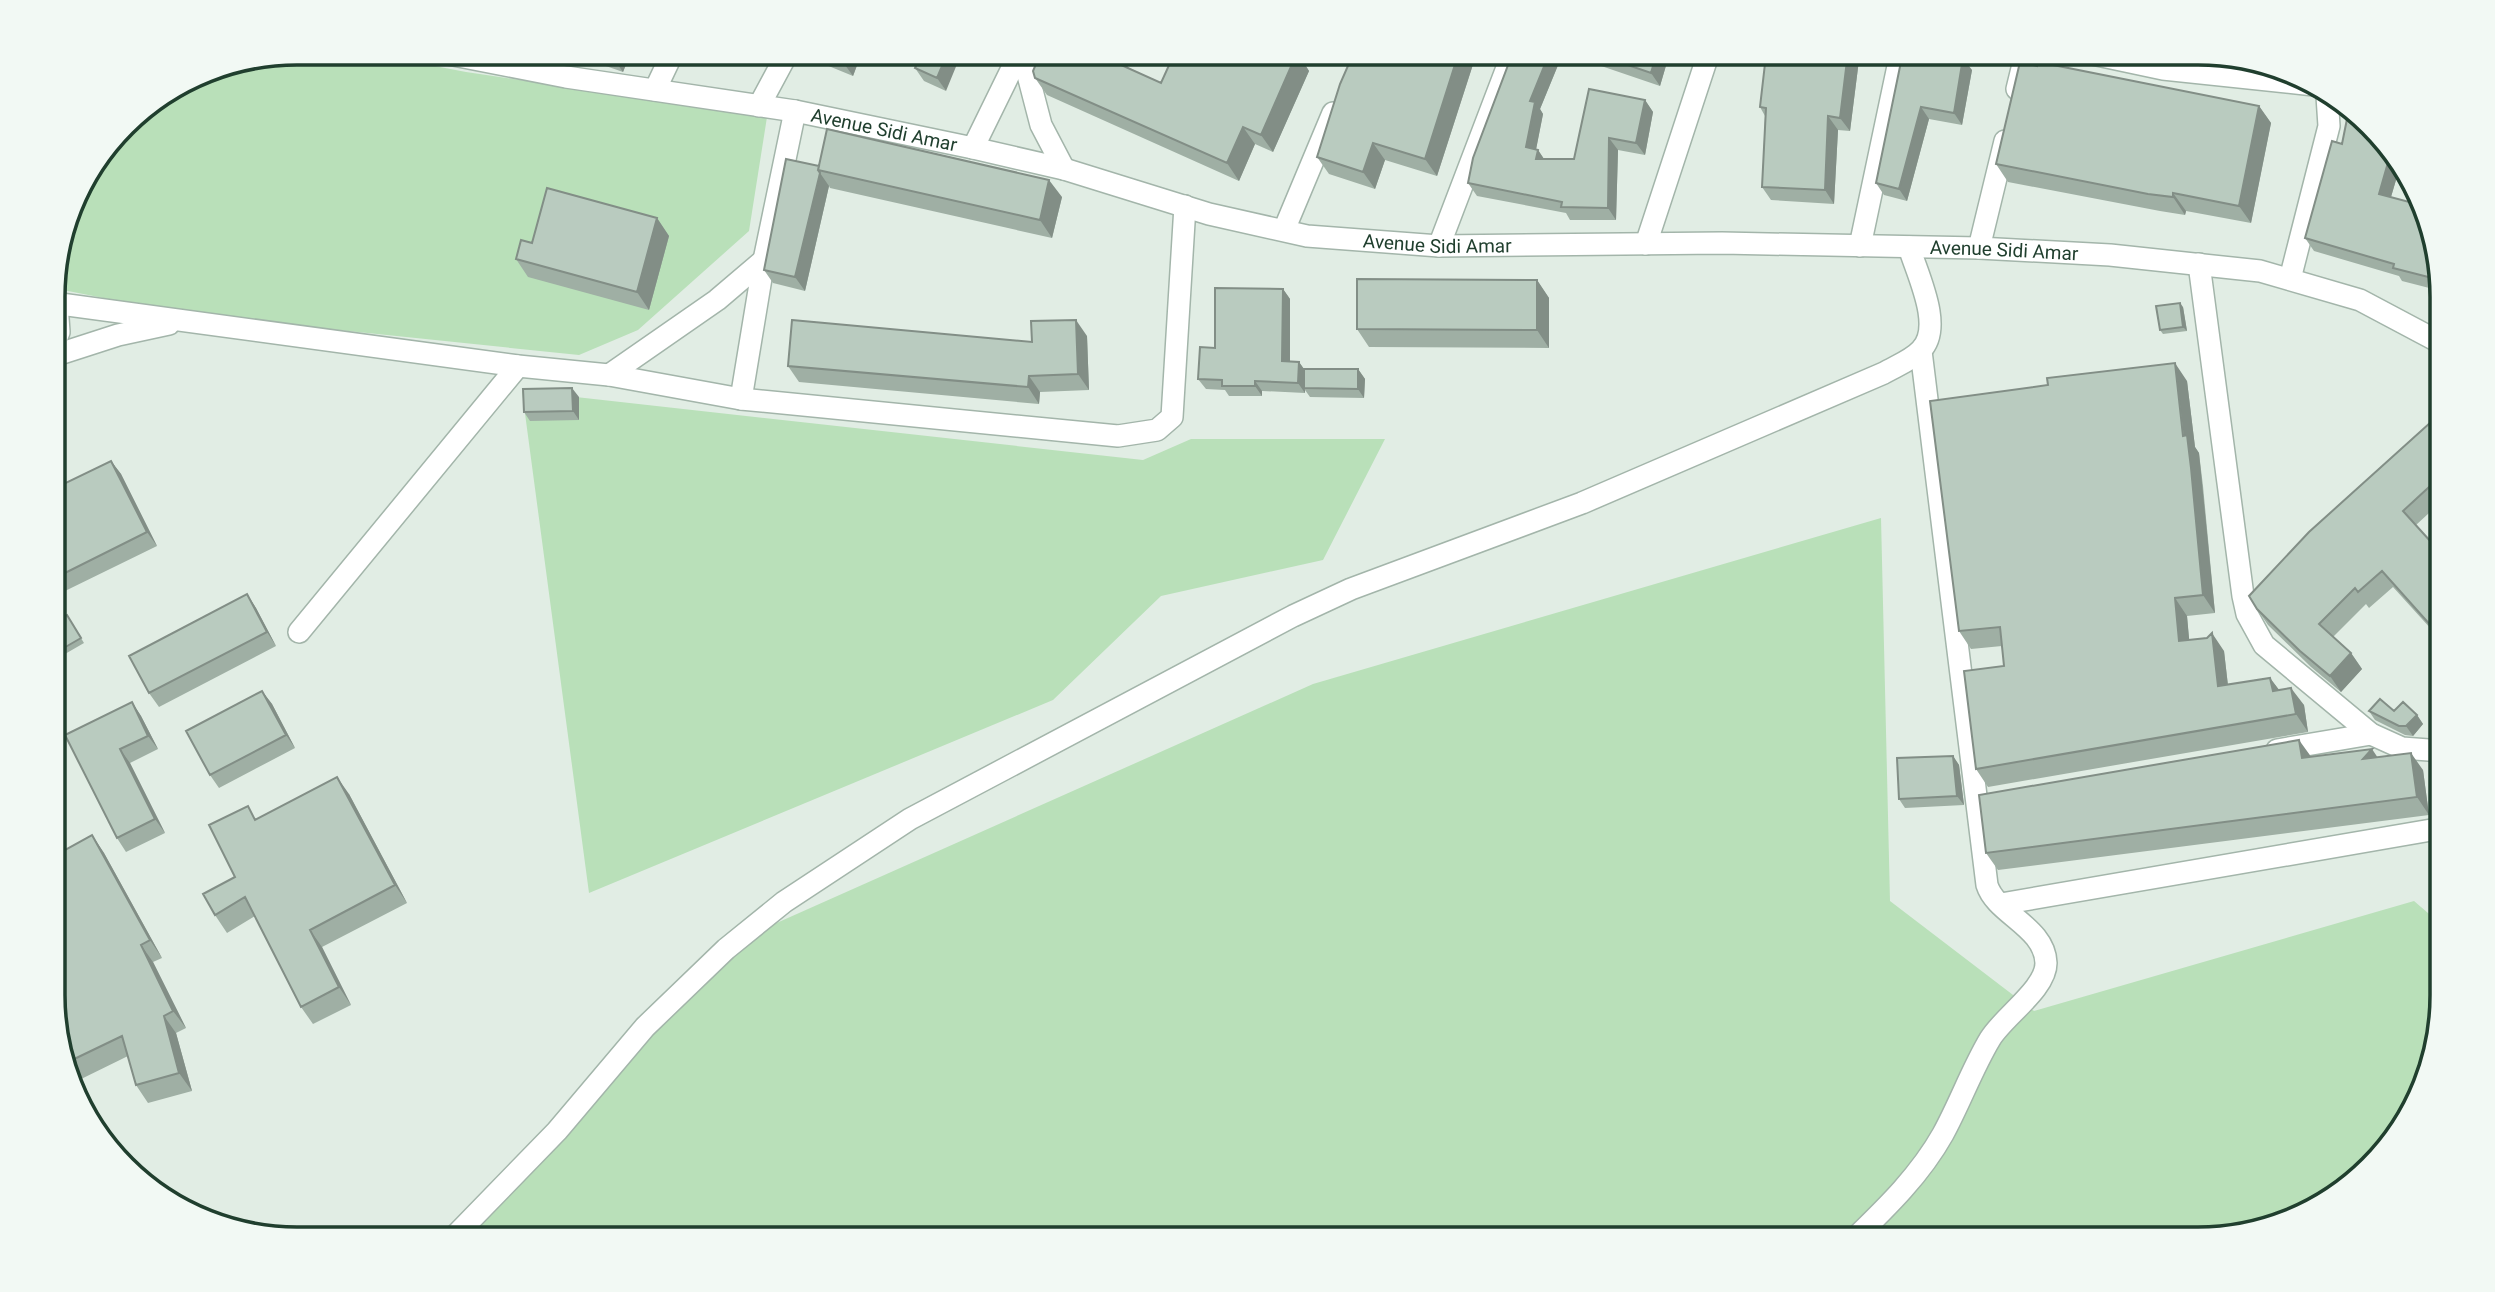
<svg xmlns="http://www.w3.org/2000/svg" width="2495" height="1292" font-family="Roboto,sans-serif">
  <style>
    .green { fill: #b9e0b9 }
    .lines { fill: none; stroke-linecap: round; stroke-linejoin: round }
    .minor-casing { stroke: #a3b5aa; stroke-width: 24 }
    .minor { stroke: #fff; stroke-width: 21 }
    .wall { fill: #9fafa4 }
    .shaded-wall { fill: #828e86 }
    .building { fill: #b9cbbf; stroke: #828e86; stroke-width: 2 }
    .labels { text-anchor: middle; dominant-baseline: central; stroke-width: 6; stroke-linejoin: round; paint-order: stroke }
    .street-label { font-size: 19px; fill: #203f2e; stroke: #f2f9f4 }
    .rim { fill: none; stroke: #203f2e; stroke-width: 3.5 }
  </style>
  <rect width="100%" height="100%" fill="#e1ede4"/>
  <path class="green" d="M297,53H367L466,72L767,117L749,231L638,330L579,355L184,314L53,288V281L78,189L136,114L204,71Z
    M522,391L1143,460L1191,439H1385L1323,560L1161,596L1053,700L589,893Z
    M1881,518L1890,901L2034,1011L2414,901L2442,925V995L2417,1103L2333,1198L2213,1239H454L725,946L1313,684Z"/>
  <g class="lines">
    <g class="minor-casing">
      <g id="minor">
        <path id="s1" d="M438,52L566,77L795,111L973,148L1064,169L1209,214L1307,236L1439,246L1722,243L1979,248L2110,255L2260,271L2360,300L2441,343"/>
        <path d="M1022,52L1041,125L1064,169"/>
        <path d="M2083,52L2163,69L2314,85"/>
        <path d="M2017,89L2026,52"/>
        <path d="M655,90L673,52"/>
        <path d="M759,106L788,52"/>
        <path d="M973,148L1020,52"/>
        <path d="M1284,230L1333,113"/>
        <path d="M1646,244L1709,52"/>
        <path d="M1439,246L1513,52"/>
        <path d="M1860,246L1901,52"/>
        <path d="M1979,248L2005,141"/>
        <path d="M2199,264L2243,596L2247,614L2264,645L2371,734L2402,748L2442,751"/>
        <path d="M2290,279L2329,126L2327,96"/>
        <path d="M53,303L518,366L609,375L741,399L1118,436L1157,430L1172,417L1185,206"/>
        <path d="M53,348L59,332L57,304"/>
        <path d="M53,356L118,335L169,324"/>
        <path d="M609,375L717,300L764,260"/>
        <path d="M741,399L764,260L795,111"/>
        <path d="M299,632L518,366"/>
        <path d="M2277,750L2371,734"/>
        <path d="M2001,904L2437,829L2442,826"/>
        <path d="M452,1239L557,1131L645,1027L726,949L784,902L910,819L1293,616L1351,589L1582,503L1884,373C1896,366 1912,360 1921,350C1944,327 1917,274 1909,247"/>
        <path d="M1854,1239C1887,1207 1920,1175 1943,1134C1960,1103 1972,1069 1990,1039C2004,1016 2046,989 2046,963C2045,927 1996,914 1987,885L1921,351"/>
      </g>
    </g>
    <use href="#minor" class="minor"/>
  </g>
  <path class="wall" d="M566,52H631L623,72Z
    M720,52H737L734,58Z
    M809,52H862L853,76L814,60Z
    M922,52L946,91L924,81L915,68Z
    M1354,52H1477L1437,176L1385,160L1375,189L1329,174L1317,157Z
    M1513,52H1670L1660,86L1563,53L1540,109L1543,114L1536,149L1538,150L1544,159H1574L1645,100L1653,112L1645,155L1618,150L1616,220H1570L1566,213L1477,196L1468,183Z
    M1784,52H1860L1850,131L1838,130L1834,204L1771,200L1762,187L1765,116L1760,107L1783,57Z
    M1903,52L1972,70L1962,125L1929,119L1907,201L1884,195L1876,183Z
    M1302,60L1309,71L1273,152L1255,144L1239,181L1047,95L1035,78L1127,67L1161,83Z
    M2259,106L2271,123L2251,223L2186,211L2185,215L2160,211L2008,182L1996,164Z
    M2348,114L2401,161L2402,164L2401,163L2391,197L2440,266L2441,291L2402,281L2399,276L2314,251L2305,238L2342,144Z
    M819,166L1062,197L1052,238L830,188L829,186L805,291L773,283L764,270Z
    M657,218L669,236L649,310L528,277L516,259L532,243Z
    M1537,280L1549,298V348L1369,347L1357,329Z
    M1283,289L1290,299V362H1299L1304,369H1358L1365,379L1364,398L1310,397L1305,390V393L1262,391V396H1229L1225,390L1206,389L1198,379L1215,348Z
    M2183,307L2187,331L2163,334L2160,330Z
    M1087,336L1089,390L1040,392L1039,404L799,382L788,366Z
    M2187,381L2195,447L2199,453L2203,486L2215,613L2187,616L2189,640L2224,651L2228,685L2270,678L2279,690L2304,705L2308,732L1988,787L1976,769L2004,666L2002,646L1971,649L1959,631Z
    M579,397V420L530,421L524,412Z
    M2441,413V502L2416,525L2441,553V640L2393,587L2369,608L2366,604L2333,637L2351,653L2362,669L2341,692L2311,667L2268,625L2257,609Z
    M111,461L121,474L157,546L65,591L55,578Z
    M247,594L256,608L276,646L159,707L149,693Z
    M67,615L84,643L65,654L54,635Z
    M262,691L272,704L295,748L219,788L210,775Z
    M132,702L141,716L158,749L130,763L165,833L126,852L117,838L65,735Z
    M2369,711H2394L2417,715L2423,724L2413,736L2405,735L2375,720Z
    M1953,756L1959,765L1964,805L1905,808L1899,799Z
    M2311,757H2377L2423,770L2429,815L1998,870L1986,853Z
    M349,794L407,903L322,947L351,1005L313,1024L301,1007L255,916L227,933L215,915L235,877L257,819Z
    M92,835L104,853L162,958L153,962L186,1028L176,1033L192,1091L148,1103L136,1085L128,1056L75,1082L55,1027Z"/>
  <path class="shaded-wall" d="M615,52H631L623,72L613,58Z
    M730,52H737L734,58Z
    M842,52H862L853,76L840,58Z
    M948,52H962L946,91L937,78Z
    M1114,52H1134L1123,77L1110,60Z
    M1289,52H1305L1302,60L1309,71L1273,152L1261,135Z
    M1459,52H1477L1437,176L1425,159Z
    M1550,52L1563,53L1540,109L1543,114L1534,160L1526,147L1530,101Z
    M1657,52H1670L1660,86L1651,73Z
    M1848,52H1860L1850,131L1840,118Z
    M1963,58L1972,70L1962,125L1954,113Z
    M1645,100L1653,112L1645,155L1636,143Z
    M2259,106L2271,123L2251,223L2239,206Z
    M1921,107L1929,119L1907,201L1899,189Z
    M1828,116L1838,130L1834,204L1825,190Z
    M1243,127L1255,144L1239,181L1227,163Z
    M1609,138L1618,150L1616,220L1608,208Z
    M1373,143L1385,160L1375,189L1363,172Z
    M1538,150L1546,162L1536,159Z
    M2391,152L2395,156L2401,163L2388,207L2379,194Z
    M820,173L829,186L805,291L795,277Z
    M1049,180L1062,197L1052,238L1040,220Z
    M2173,193L2186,211L2185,215L2173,197Z
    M657,218L669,236L649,310L637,292Z
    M1537,280L1549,298V348L1537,330Z
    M1283,289L1290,299V372L1282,361Z
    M2180,303L2183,307L2187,331L2183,327Z
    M1076,320L1087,336L1089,390L1078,374Z
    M1299,362L1306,372L1304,388L1305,390V393L1298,383Z
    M2175,363L2187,381L2195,447L2199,453L2215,613L2203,595Z
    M1358,369L1365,379L1364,398L1358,389Z
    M1029,376L1040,392L1039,404L1028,387Z
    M1255,381L1262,391V396L1255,386Z
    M572,388L579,397V420L573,411Z
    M111,461L121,474L157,546L147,532Z
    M247,594L256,608L276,646L267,632Z
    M2175,598L2187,616L2191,659L2179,641Z
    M2212,633L2224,651L2230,704L2218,686Z
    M2351,653L2362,669L2341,692L2330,676Z
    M2270,678L2283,695L2273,691Z
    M2291,688L2304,705L2308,732L2296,714Z
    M262,691L272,704L295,748L286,735Z
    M132,702L141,716L158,749L148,736Z
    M2417,715L2423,724L2413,736L2406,726Z
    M2299,740L2312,758H2302Z
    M120,749L130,763L165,833L155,819Z
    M2372,749L2384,767L2363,759Z
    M2411,753L2423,770L2429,815L2417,797Z
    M1953,756L1959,765L1964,805L1957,796Z
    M337,777L349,794L407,903L395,885Z
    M92,835L104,853L162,958L150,940Z
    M310,930L322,947L351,1005L339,987Z
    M141,945L153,962L186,1028L173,1011Z
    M164,1016L176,1033L192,1091L179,1073Z"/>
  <path class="building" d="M598,52H615L613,58Z
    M827,52H842L840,58Z
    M922,52H948L937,78L915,68Z
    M1041,52H1114L1110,60L1161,83L1175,52L1297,53L1261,135L1243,127L1227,163L1035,78L1033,71Z
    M1354,52H1459L1425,159L1373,143L1363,172L1317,157L1340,84Z
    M1513,52H1550L1530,101L1535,102L1526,147L1538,150L1536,159H1574L1589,89L1645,100L1636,143L1609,138L1608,208L1561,207L1562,202L1468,183L1473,158Z
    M1590,52H1657L1651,73Z
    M1784,52H1848L1840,118L1828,116L1825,190L1762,187L1766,108L1760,107L1766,55L1783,57Z
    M1903,52H1930L1963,58L1954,113L1921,107L1899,189L1876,183Z
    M2020,62L2037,66L2038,62L2259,106L2239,206L2173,193V197L2148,194L1996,164Z
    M2348,114L2391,152L2379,194L2417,204L2440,266V280L2393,268L2394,264L2305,238L2332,141L2342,144Z
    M827,129L1049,180L1040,220L818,170Z
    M786,159L819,166L818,170L820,173L795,277L764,270Z
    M547,188L657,218L637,292L516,259L521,240L532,243Z
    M1357,279L1537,280V330L1357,329Z
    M1215,288L1283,289L1282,361L1299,362L1298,383L1255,381V386H1222V380L1198,379L1200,347L1215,348Z
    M2180,303L2183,327L2160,330L2156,306Z
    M792,320L1032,342L1031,321L1076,320L1078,374L1029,376L1028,387L788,366Z
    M2175,363L2183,436L2187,435L2191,468L2203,595L2175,598L2179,641L2207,638L2212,633L2218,686L2270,678L2273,691L2291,688L2296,714L1976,769L1964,671L2004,666L2000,627L1959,631L1930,401L2048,385L2047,378Z
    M1304,369H1358V389L1304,388Z
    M572,388L573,411L524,412L523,389Z
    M2441,413V476L2403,511L2441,553V637L2382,571L2358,592L2355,588L2319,624L2351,653L2330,676L2300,651L2257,609L2249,596L2309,532Z
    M111,461L147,532L55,578L54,574L53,489Z
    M247,594L267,632L149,693L129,656Z
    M67,615L81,638L62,649L54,635V622Z
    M262,691L286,735L210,775L186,731Z
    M2380,699L2394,711L2403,702L2417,715L2406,726H2399L2369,711Z
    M132,702L148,736L120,749L155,819L117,838L65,735Z
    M2299,740L2302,758L2372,749L2363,759L2411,753L2417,797L1986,853L1979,795Z
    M1953,756L1957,796L1899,799L1897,758Z
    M337,777L395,885L310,930L339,987L301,1007L245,897L215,915L203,894L235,877L209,825L248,806L255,820Z
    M92,835L150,940L141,945L173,1011L164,1016L179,1073L136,1085L122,1036L68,1062L55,1027L54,856Z"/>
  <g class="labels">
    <g class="street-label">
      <text stroke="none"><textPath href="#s1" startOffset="453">Avenue Sidi Amar</textPath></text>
      <text stroke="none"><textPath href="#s1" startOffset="1020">Avenue Sidi Amar</textPath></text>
      <text stroke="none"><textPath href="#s1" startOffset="1587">Avenue Sidi Amar</textPath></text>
    </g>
  </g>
  <path d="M0 0H2495V1292H0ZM297 65H2198A232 232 0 0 1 2430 297V995A232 232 0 0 1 2198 1227H297A232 232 0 0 1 65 995V297A232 232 0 0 1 297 65Z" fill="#f2f9f4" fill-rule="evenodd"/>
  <path class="rim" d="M297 65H2198A232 232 0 0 1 2430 297V995A232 232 0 0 1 2198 1227H297A232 232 0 0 1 65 995V297A232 232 0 0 1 297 65Z"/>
</svg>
